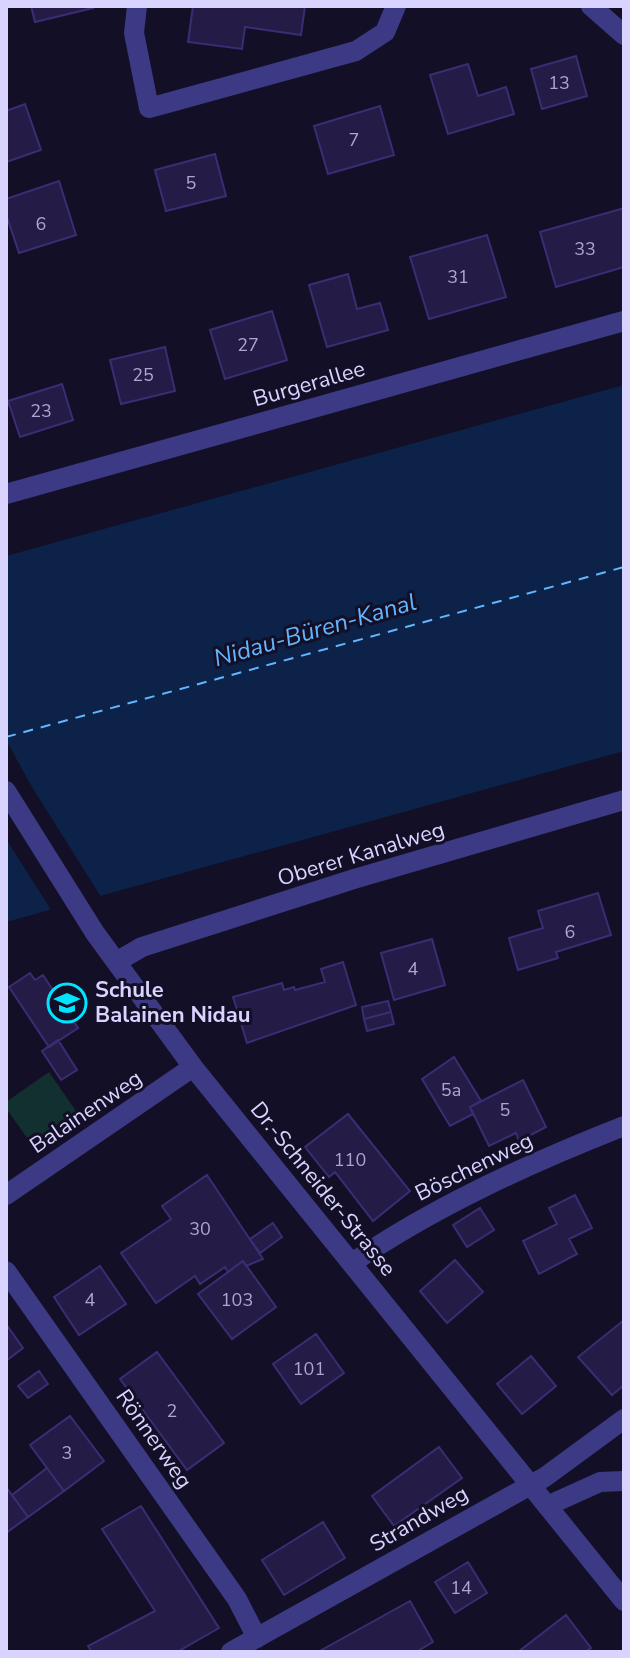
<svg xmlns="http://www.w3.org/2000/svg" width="630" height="1658" font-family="'Nunito Sans',sans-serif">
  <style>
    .green { fill: #12302f }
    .water { fill: #0c2248 }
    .pier { fill: #130f26 }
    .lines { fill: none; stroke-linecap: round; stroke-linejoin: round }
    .ferry { stroke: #62b6ff; stroke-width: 2; stroke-dasharray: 10 8; stroke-linecap: butt }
    .building { fill: #241b47; stroke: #3b2d73; stroke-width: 2 }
    .minor { stroke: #3d3a85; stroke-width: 20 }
    .labels { text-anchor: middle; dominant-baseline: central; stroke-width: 6; stroke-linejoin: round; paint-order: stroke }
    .number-label { font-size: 18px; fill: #aca6d1 }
    .street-label { font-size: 22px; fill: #d9d4ff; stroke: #130f26 }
    .poi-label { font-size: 22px; font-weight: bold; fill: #d9d4ff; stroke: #130f26; text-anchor: start }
    .water-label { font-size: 24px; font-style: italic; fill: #62b6ff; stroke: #130f26 }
  </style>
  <rect width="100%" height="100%" fill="#130f26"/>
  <path class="green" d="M49,1072L78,1114L32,1145L6,1108V1102Z"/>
  <path class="water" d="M624,385V751L6,922V556Z"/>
  <path class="pier" d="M6,740L32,787L103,900L53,913L6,839Z"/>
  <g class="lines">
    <path class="ferry" d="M6,737L624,567"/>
  </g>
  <path class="building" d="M31,6H92L93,8L35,22Z
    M193,6H305L301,35L245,27L242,49L188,42Z
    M576,56L587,96L542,109L531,69Z
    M468,64L478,96L506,87L514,114L448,134L430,75Z
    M25,104L41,150L6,162V111Z
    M380,106L394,155L328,174L314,126Z
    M215,154L226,196L166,211L155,170Z
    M59,181L76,235L19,253L6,214V199Z
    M624,208V267L556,287L540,232Z
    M487,235L506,297L429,319L410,257Z
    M348,274L357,309L380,303L388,330L327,347L309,285Z
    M272,311L287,360L225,379L210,330Z
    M165,347L175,391L121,404L110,360Z
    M62,384L73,420L20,437L8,401Z
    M598,893L611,935L556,952L558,958L518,970L509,938L543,928L538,911Z
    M432,939L445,985L394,1000L381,953Z
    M343,962L356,1005L247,1043L233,997L282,983L284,990L294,987L295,990L325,982L321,969Z
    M30,973L35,980L43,975L78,1028L49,1047L9,987Z
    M388,1001L391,1012L364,1019L362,1007Z
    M391,1012L394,1024L367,1031L364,1019Z
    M58,1040L77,1070L61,1080L42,1051Z
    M454,1057L481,1101L470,1107L473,1114L450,1126L422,1079Z
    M523,1080L546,1127L519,1141L516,1133L489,1146L470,1107Z
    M348,1114L410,1191L373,1221L335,1172L329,1177L305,1147Z
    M207,1175L263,1259L246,1266L243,1261L228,1272L225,1267L200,1284L195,1276L156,1303L121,1253L171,1219L162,1206Z
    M575,1195L592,1228L569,1239L577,1254L539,1274L523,1241L557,1224L549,1208Z
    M480,1208L494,1230L467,1247L453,1225Z
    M273,1223L282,1237L260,1253L250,1239Z
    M455,1260L483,1292L447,1323L420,1291Z
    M243,1261L276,1307L232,1339L198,1294Z
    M100,1266L126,1304L79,1335L54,1297Z
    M624,1320V1385L612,1395L578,1357Z
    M6,1324L23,1348L6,1361Z
    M316,1334L344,1373L301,1404L273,1364Z
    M157,1352L224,1443L187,1470L120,1379Z
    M531,1356L556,1386L522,1414L497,1384Z
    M39,1371L48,1384L28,1398L18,1386Z
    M70,1416L104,1461L64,1491L30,1445Z
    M439,1447L462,1478L394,1526L372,1496Z
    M47,1468L64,1491L28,1517L12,1495Z
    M6,1487L28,1517L6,1533Z
    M141,1506L219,1628L177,1652H92L88,1646L155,1611L102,1529Z
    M323,1522L345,1558L284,1595L262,1560Z
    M468,1562L487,1593L455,1613L435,1582Z
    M410,1601L433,1642L416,1652H318Z
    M566,1615L591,1648L585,1652H518Z"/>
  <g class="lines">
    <path class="minor" d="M137,6L134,33L149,108L356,51L385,32L396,6
      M591,6L624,35
      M6,494L624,321
      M6,791L95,933L193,1067L624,1601
      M116,962L142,947L354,879L624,800
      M6,1195L193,1067
      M352,1263C435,1206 530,1163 624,1126
      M6,1271L237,1599L257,1638
      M547,1506L600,1482L624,1481
      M231,1652L545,1477L624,1419"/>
  </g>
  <defs>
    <g id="school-ring" transform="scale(2)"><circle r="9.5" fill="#130f26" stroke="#00e5ff" stroke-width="1.5"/><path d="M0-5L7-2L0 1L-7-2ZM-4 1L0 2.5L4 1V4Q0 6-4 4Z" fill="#00e5ff"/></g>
  </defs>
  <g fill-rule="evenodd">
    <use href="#school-ring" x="67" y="1003"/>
  </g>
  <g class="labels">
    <g class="number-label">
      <text x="559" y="83">13</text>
      <text x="354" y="140">7</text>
      <text x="191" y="183">5</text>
      <text x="41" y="224">6</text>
      <text x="585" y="249">33</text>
      <text x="458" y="277">31</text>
      <text x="248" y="345">27</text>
      <text x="143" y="375">25</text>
      <text x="41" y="411">23</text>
      <text x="570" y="932">6</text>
      <text x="413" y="969">4</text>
      <text x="451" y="1090">5a</text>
      <text x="505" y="1110">5</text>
      <text x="350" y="1160">110</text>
      <text x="200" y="1229">30</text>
      <text x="90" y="1300">4</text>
      <text x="237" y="1300">103</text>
      <text x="309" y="1369">101</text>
      <text x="172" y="1411">2</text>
      <text x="67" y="1453">3</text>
      <text x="461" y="1588">14</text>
    </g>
    <g class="street-label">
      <text transform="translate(309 384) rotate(-16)">Burgerallee</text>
      <text transform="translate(361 854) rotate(-17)">Oberer Kanalweg</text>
      <text transform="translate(86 1112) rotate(-34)">Balainenweg</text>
      <text transform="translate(474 1167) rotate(-26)">Böschenweg</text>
      <text transform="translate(323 1189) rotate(51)">Dr.-Schneider-Strasse</text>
      <text transform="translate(154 1439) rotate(55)">Rönnerweg</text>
      <text transform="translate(419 1519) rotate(-30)">Strandweg</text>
    </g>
    <g class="poi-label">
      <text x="95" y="990">Schule<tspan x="95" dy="25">Balainen Nidau</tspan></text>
    </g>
    <g class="water-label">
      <text transform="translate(315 630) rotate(-16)">Nidau-Büren-Kanal</text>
    </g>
  </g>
  <rect width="630" height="1658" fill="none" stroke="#d9d4ff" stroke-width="16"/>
</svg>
